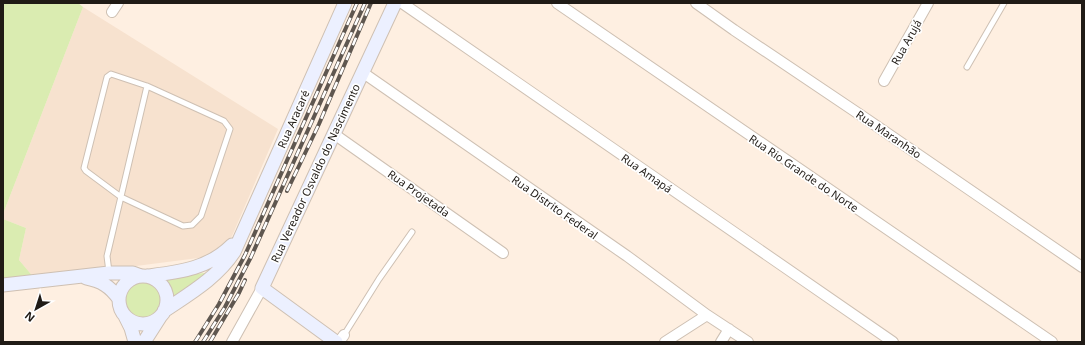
<svg xmlns="http://www.w3.org/2000/svg" width="1085" height="345" font-family="'Noto Sans',sans-serif">
  <style>
    .built { fill: #f7e2cf }
    .green { fill: #daecb1 }
    .lines { fill: none; stroke-linecap: round; stroke-linejoin: round }
    .lane-casing { stroke: #cec0b3; stroke-width: 7 }
    .street-casing { stroke: #cec0b3; stroke-width: 12 }
    .secondary-casing { stroke: #cec0b3; stroke-width: 15 }
    .lane { stroke: #fff; stroke-width: 5 }
    .street { stroke: #fff; stroke-width: 10 }
    .secondary { stroke: #ecf0ff; stroke-width: 13 }
    .rail-casing { stroke: #5f5750; stroke-width: 4 }
    .rail { stroke: #fff; stroke-width: 2.5; stroke-dasharray: 8; stroke-linecap: butt }
    .labels { text-anchor: middle; dominant-baseline: central; stroke-width: 3.5; stroke-linejoin: round; paint-order: stroke }
    .street-label { font-size: 11px; fill: #201b16; stroke: #fff }
  </style>
  <rect width="100%" height="100%" fill="#feefe1"/>
  <path class="built" d="M83,7L278,129L232,236L223,248L206,257L35,279L19,260L26,228L3,219V214Z"/>
  <path class="green" d="M3,3H78L83,7L3,214Z
    M3,219L26,228L19,260L35,279L3,282Z
    M211,272L171,301L170,292L161,279Z
    M124 300a19 19 0 1 1 38 0a19 19 0 1 1-38 0Z"/>
  <g class="lines">
    <g class="lane-casing">
      <path id="lane" d="M967,67L1004,3
        M111,74L147,86L224,121L230,129L201,216L192,225L183,226L121,197L86,171L84,168L107,77Z
        M109,272L107,256L147,86
        M344,335L379,279L412,232"/>
    </g>
    <g class="street-casing">
      <path id="street" d="M402,3L893,342
        M557,3L1052,342
        M696,3L734,30L862,116L1082,267
        M112,12L118,3
        M362,72L627,256L707,315L748,342
        M884,81L928,3
        M334,134L503,253
        M232,342L262,288
        M339,342L344,335
        M665,342L707,315
        M721,342L729,329"/>
    </g>
    <g class="secondary-casing">
      <path id="secondary" d="M148,276C179,272 208,269 232,245
        M119 300a24 24 0 1 1 48 0a24 24 0 1 1-48 0Z
        M86,278C101,281 110,286 119,299
        M3,285L109,273H133L141,276
        M164,311C189,294 217,278 234,252L345,3
        M125,316L131,328L135,342
        M144,342L160,317
        M336,342L262,288C307,193 350,98 395,3"/>
    </g>
    <use href="#lane" class="lane"/>
    <use href="#street" class="street"/>
    <use href="#secondary" class="secondary"/>
    <g class="rail-casing">
      <path id="rail" d="M287,191L319,124L371,3
        M195,342L219,304L245,255L357,3
        M203,342L225,307L251,257L365,3
        M210,342L239,293L245,280"/>
    </g>
    <use href="#rail" class="rail"/>
  </g>
  <g class="labels">
    <g class="street-label">
      <text transform="translate(906 42) rotate(-61)">Rua Arujá</text>
      <text transform="translate(293 119) rotate(-66)">Rua Aracaré</text>
      <text transform="translate(889 134) rotate(34)">Rua Maranhão</text>
      <text transform="translate(315 173) rotate(-65)">Rua Vereador Osvaldo do Nascimento</text>
      <text transform="translate(647 173) rotate(35)">Rua Amapá</text>
      <text transform="translate(804 173) rotate(34)">Rua Rio Grande do Norte</text>
      <text transform="translate(419 193) rotate(35)">Rua Projetada</text>
      <text transform="translate(555 207) rotate(35)">Rua Distrito Federal</text>
    </g>
  </g>
  <rect width="1085" height="345" fill="none" stroke="#201b16" stroke-width="8"/>
  <g transform="translate(36 309) rotate(219)" stroke="#ffffff" stroke-width="3" paint-order="stroke">
  <path d="M0-3L7 15L0 10L-7 15Z" fill="#201b16"/>
  <text y="-6" font-size="11" font-weight="bold" text-anchor="middle" fill="#201b16">N</text>
  </g>
</svg>
